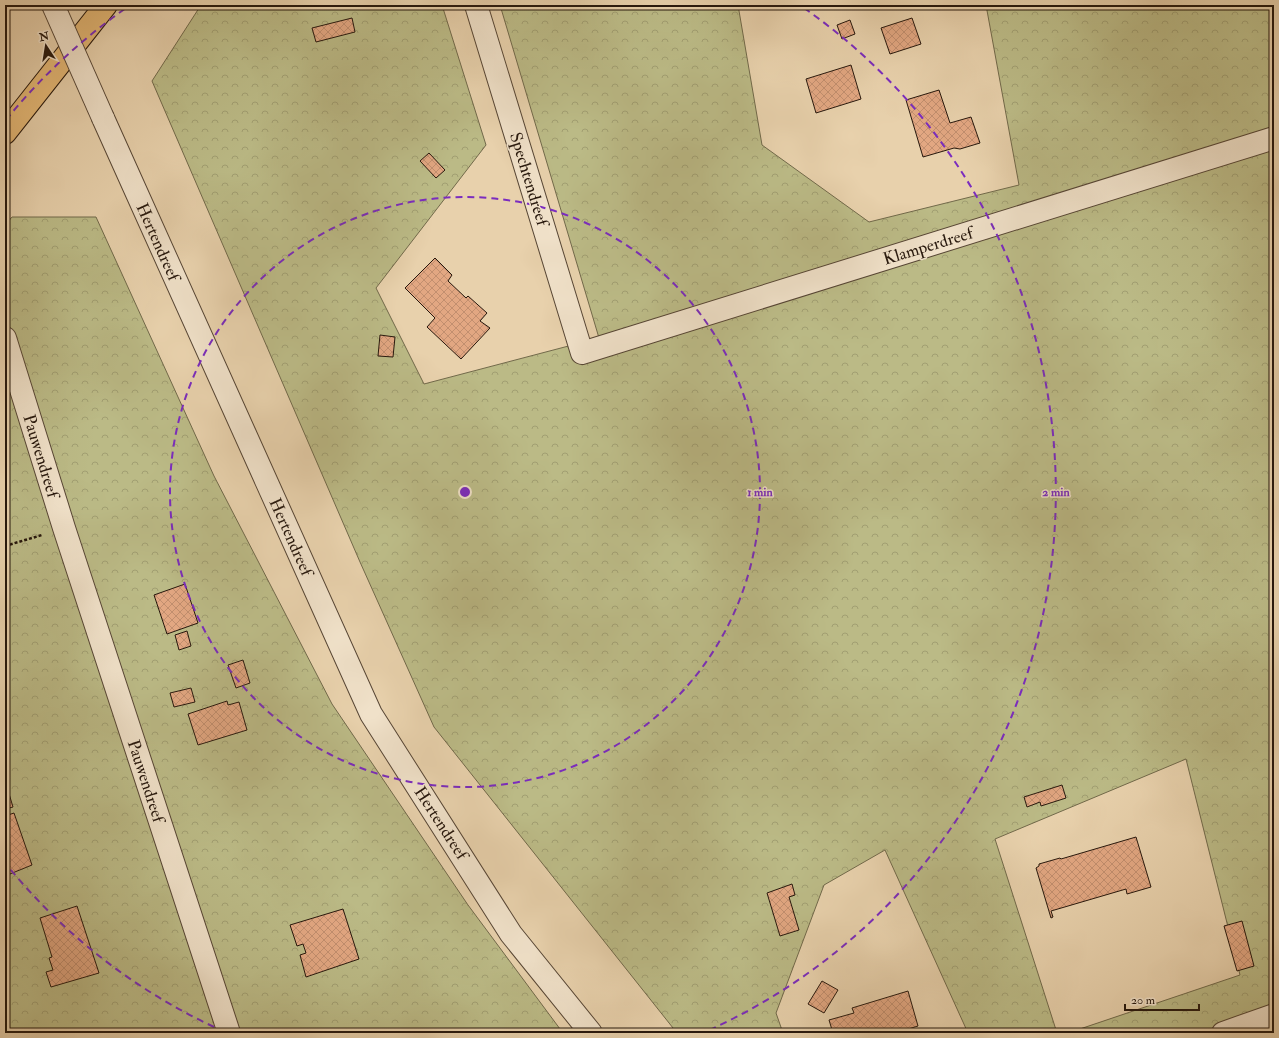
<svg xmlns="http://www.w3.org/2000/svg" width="1279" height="1038" font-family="'IM FELL Double Pica',serif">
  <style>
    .forest { fill: url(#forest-crowns); stroke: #71694a }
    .building { fill: url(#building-cross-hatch); stroke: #27180d }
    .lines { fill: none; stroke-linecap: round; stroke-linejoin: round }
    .street-casing { stroke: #574635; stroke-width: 24 }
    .highway-casing { stroke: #27180d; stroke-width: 24 }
    .path { stroke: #27180d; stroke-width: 2.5; stroke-dasharray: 3 2; stroke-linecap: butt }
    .street { stroke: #f0e1c9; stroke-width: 22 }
    .highway { stroke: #e4b876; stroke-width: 22 }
    .street-bridge-casing { stroke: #574635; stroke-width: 24; stroke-linecap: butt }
    .street-bridge { stroke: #f0e1c9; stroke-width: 22 }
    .ring { fill: none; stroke: #7b2cbf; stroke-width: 2; stroke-dasharray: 7 5 }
    .labels { text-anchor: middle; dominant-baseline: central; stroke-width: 3; stroke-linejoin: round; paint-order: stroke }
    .street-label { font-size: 17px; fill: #27180d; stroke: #f0e1c9 }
    .centre { fill: #7b2cbf; stroke: #f0e1c9; stroke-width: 2 }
    .ring-label { font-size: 12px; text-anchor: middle; font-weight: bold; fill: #7b2cbf; stroke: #f0e1c9; stroke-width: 3; stroke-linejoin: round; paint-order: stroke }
  </style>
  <defs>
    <pattern id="forest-crowns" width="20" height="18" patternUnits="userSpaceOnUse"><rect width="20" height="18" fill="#bbba86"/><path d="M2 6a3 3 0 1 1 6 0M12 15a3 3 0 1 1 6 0" fill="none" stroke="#a19f72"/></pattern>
    <pattern id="building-cross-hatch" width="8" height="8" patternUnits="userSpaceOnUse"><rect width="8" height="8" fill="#e2a782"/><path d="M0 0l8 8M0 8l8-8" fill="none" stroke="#c28f6f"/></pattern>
  </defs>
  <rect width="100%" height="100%" fill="#e8d1ac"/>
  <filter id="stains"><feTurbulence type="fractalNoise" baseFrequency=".005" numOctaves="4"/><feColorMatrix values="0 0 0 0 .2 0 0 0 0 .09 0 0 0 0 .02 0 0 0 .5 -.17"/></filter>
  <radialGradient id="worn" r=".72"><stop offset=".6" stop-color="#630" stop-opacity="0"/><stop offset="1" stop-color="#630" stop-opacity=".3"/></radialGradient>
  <path class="forest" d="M201,5H442L486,145L376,288L424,384L599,338L500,5H738L762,145L869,222L1019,185L986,5H1274V1033H1068L1240,975L1186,759L995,839L1057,1033H968L885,850L824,885L776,1013L783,1033H677L434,727L360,562L152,81Z
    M12,217H96L214,476L332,704L468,905L563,1033H5V225Z"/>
  <path class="building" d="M352,18L355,32L316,42L312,28Z
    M912,18L921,44L890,54L881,28Z
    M850,20L855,34L842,39L837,25Z
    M851,65L861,99L816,113L806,79Z
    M939,90L950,123L971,117L980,143L960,149L954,148L923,157L906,100Z
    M429,153L445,170L436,178L420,161Z
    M435,258L452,275L448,281L466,298L468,296L487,313L480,321L490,328L461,359L427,327L435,318L405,288Z
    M380,335L395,337L393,357L378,356Z
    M185,584L198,623L167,634L154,595Z
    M187,631L191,646L179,650L175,635Z
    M243,660L250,683L236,688L228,665Z
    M191,688L195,702L174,707L170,693Z
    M227,701L228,705L239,702L247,730L198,745L188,714Z
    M1062,785L1066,798L1041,806L1040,802L1027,807L1024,797Z
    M7,787L13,807L5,809V788Z
    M14,813L32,865L5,876V816Z
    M1136,837L1151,887L1127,894L1126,889L1051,911L1053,917L1051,918L1036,868L1039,866V864L1060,858L1061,859Z
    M792,884L795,895L789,897L799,930L780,936L767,893Z
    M77,906L99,973L51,987L46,972L53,970L49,958L52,957L40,918Z
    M343,909L359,959L306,977L300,955L306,953L303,944L297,946L290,925Z
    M1242,921L1254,966L1237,971L1224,926Z
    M822,981L838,990L824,1013L808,1004Z
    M908,991L918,1026L895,1033H833L829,1020L854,1013L852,1008Z"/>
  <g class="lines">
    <g class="street-casing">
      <path id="street" d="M476,5L582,353L1274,138
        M103,118L371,714L511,934L591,1033
        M5,338L64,528L229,1033
        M1223,1033L1274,1015"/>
    </g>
    <g class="highway-casing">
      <path id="highway" d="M5,133L106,5"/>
    </g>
    <path class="path" d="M5,546L42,535"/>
    <use href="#street" class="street"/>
    <use href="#highway" class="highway"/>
    <g class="street-bridge-casing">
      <path id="street-bridge" d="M53,5L103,118"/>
    </g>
    <use href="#street-bridge" class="street-bridge"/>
  </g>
  <g class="ring">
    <circle cx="465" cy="492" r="295"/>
    <path d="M225 1032A591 591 0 0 1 6 864M6 120A591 591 0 0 1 126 8M804 8A591 591 0 0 1 705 1032"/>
  </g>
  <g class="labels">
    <g class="street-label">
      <text transform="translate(529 179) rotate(73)">Spechtendreef</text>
      <text transform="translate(158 242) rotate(66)">Hertendreef</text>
      <text transform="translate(928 246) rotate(-17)">Klamperdreef</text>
      <text transform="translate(41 456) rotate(73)">Pauwendreef</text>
      <text transform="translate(291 537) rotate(66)">Hertendreef</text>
      <text transform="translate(146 781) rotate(72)">Pauwendreef</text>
      <text transform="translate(441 823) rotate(57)">Hertendreef</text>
    </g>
  </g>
  <circle cx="465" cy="492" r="6" class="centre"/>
  <g class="ring-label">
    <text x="760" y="496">1 min</text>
    <text x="1056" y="496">2 min</text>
  </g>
  <rect width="1279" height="1038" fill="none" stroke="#e8d1ac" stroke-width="20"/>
  <rect x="6" y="6" width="1267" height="1026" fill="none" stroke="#27180d" stroke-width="2"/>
  <rect x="10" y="10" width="1259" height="1018" fill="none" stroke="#27180d"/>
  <g transform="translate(46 46) rotate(348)" stroke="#f0e1c9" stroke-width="3" paint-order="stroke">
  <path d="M0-3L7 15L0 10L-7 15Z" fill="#27180d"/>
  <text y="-6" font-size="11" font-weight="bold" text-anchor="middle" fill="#27180d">N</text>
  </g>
  <path d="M1125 1004v6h74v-6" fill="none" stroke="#27180d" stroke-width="2"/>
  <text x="1131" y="1004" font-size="12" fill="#27180d" stroke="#f0e1c9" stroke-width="3" paint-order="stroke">20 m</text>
  <rect width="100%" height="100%" filter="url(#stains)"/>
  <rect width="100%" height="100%" fill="url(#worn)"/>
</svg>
